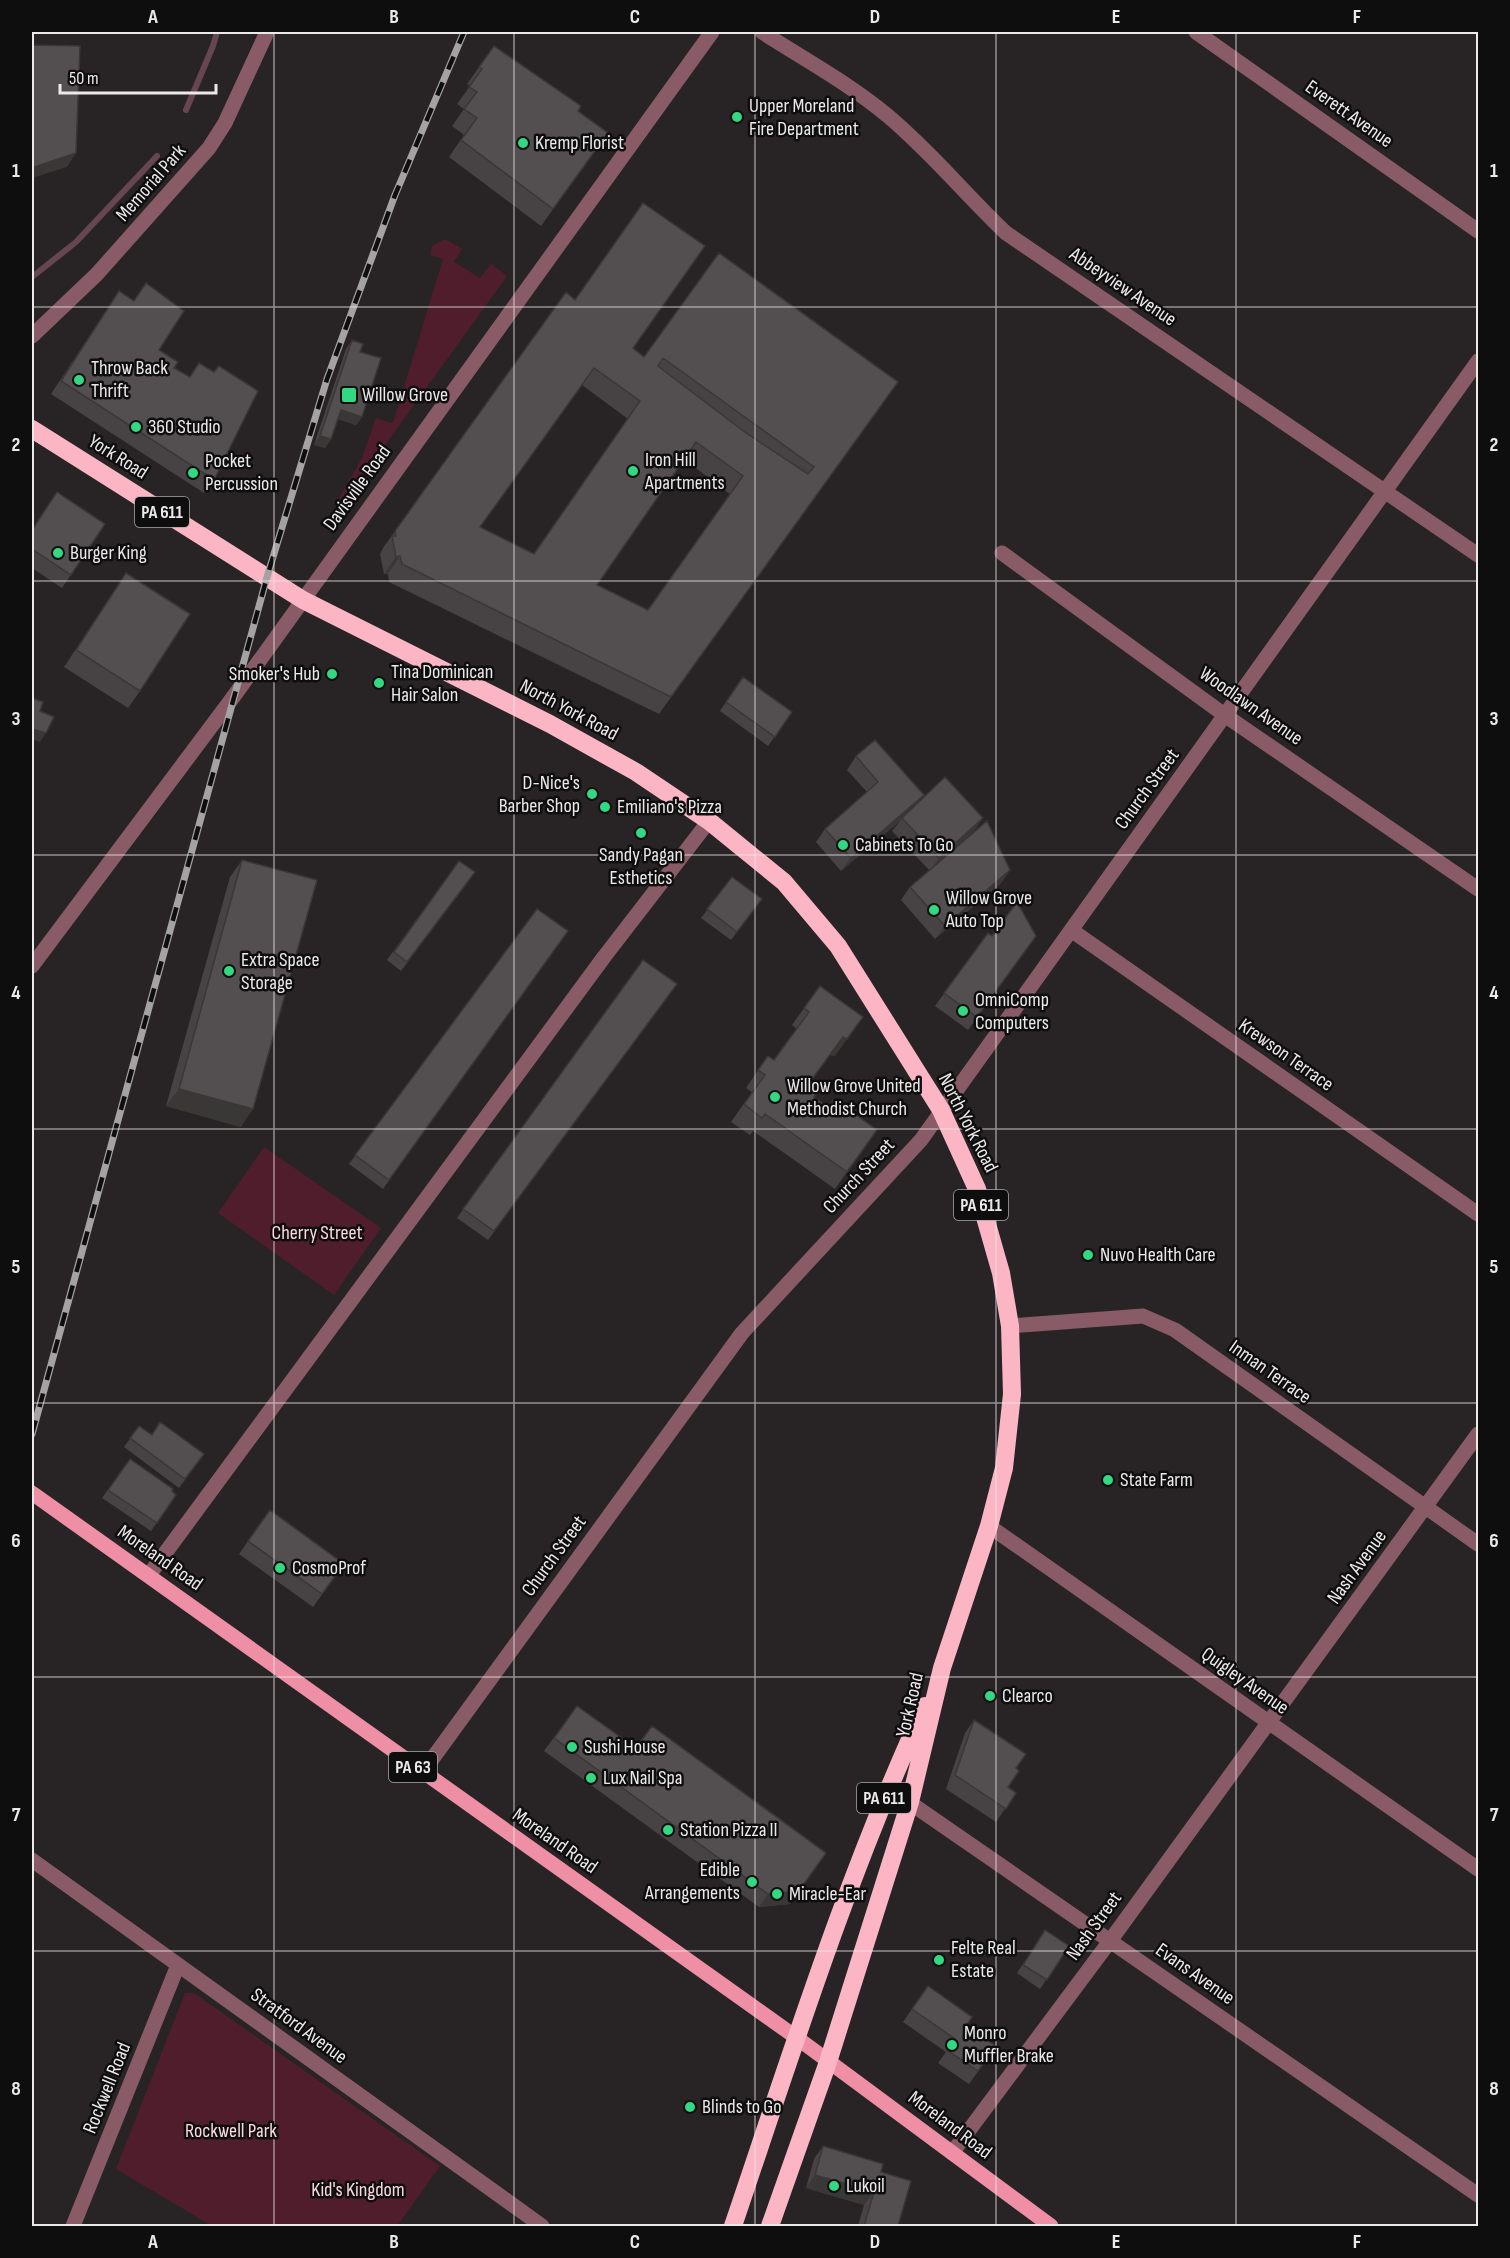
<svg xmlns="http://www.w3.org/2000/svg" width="1510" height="2258" font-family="'Sofia Sans Condensed',sans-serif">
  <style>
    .green { fill: #501d2c }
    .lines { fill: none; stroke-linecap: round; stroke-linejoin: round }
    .stream { stroke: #664651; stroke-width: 6 }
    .minor { stroke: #895b66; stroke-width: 15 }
    .major { stroke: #ef8fa6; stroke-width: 15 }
    .highway { stroke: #fbb5c5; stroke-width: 18 }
    .rail-casing { stroke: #a5a2a3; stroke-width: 7 }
    .rail { stroke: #0f0e0e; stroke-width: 4.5; stroke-dasharray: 14; stroke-linecap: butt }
    .wall { fill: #474344; fill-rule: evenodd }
    .shaded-wall { fill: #3a3737 }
    .building { fill: #534e4f; stroke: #3a3737; stroke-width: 1.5; fill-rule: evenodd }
    .grid { fill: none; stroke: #ece9ea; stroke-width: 1.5; stroke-opacity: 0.55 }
    .poi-dot { fill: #33d882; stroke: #0f0e0e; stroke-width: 2 }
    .labels { text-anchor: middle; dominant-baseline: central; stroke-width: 5; stroke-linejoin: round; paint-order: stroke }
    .shield { fill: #0f0e0e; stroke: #aaa7a8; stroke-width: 1.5 }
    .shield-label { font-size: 18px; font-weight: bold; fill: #ece9ea }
    .poi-label { font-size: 20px; fill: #ece9ea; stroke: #0f0e0e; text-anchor: start }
    .street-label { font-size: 20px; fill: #ece9ea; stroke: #0f0e0e }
    .park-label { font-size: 20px; fill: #fed8e0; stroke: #0f0e0e }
    .neatline { fill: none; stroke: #ece9ea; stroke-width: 2 }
    .grid-label { font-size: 20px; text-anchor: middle; font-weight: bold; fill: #ece9ea }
  </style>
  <rect width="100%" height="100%" fill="#282425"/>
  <path class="green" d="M445,239L462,249L454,262L480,278L491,264L507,276L342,505L338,500L362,458L376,418L393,423L443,259L430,255L432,246Z
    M264,1147L381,1228L334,1295L218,1213Z
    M185,1993H194L440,2166L397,2226H212L116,2169Z"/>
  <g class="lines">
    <path class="stream" d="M186,110L213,46L217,32
      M32,277L76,242L157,156"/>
    <path class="minor" d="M762,32C804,59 850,84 888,116C931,152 966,195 1006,233L1478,555
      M1196,32L1478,231
      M32,336L97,274L209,148L225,123L267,32
      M1002,553L1226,716L1478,889
      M1071,930L1478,1214
      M32,966L234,696L712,32
      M1010,1326L1143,1316L1175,1330L1478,1544
      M989,1526L1478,1869
      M149,1575L604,957L709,821
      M422,1773L742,1333L921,1140L1478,361
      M887,1787L1478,2195
      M32,1860L542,2226
      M952,2153L1110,1941L1478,1434
      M73,2226L178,1965"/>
    <path class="major" d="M32,1493L797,2038L1051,2226"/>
    <path class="highway" d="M32,429L303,600L550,724L636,772L709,821L784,882L838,946L941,1110L977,1189L1001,1273L1010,1326L1012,1394L1004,1468L989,1526L942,1668L910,1802L828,2062L770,2226
      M733,2226C792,2052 848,1873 925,1706"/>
    <g class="rail-casing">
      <path id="rail" d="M32,1434L267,577L327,379L395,195L464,32"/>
    </g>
    <use href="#rail" class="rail"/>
  </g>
  <path class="wall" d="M494,46L578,111L596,150L541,226L449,157L464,135L452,126L464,109L457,104L470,86L467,84Z
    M119,291L159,350L174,368L189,377L214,372V480L204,493L51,394Z
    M566,292L644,357L898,382L659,714L389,582L388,574H384L380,554L383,548ZM582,385L628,419L534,554L480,527ZM684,459L730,494L648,610L597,585Z
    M352,340L360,352L362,417L356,425L338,419L331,439L325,448L314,445L346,349Z
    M105,524L62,588L32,568V529Z
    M126,573L140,691L128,708L64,667Z
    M743,677L792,712L768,746L720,711Z
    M856,756L918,803L983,818L974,831L949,854L1010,870L1001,883L935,939L901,900L910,887L930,871L892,831L900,821L841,871L816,842L825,829L867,792L847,770Z
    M242,860L241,1127L166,1106L230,877Z
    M459,861L469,881L401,971L387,960Z
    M732,877L762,899L731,940L701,918Z
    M537,909L568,931L383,1189L349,1164Z
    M988,933L992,936H1036L968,1030L935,1006Z
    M643,960L677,984L488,1240L457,1218Z
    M820,986L835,1056L830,1055L810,1083L814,1097L828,1107L877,1130L835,1189L753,1131L750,1135L731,1122L752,1092L746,1088L768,1056L774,1060L797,1029L792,1025Z
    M139,1426L152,1435L204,1454L179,1488L124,1447Z
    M130,1459L176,1495L151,1531L102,1498Z
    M270,1510L344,1564L313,1607L239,1554Z
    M577,1706L790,1904L759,1907L544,1751Z
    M974,1720L1016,1768L1008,1787L1016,1793L996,1822L946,1789L965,1733Z
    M1045,1930L1069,1946L1040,1989L1017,1973Z
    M928,1986L966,2026L996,2046L969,2084L938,2063L946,2052L903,2022Z
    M823,2146L881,2172L898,2226H858L864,2205L806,2188L814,2159Z"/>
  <path class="shaded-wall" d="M76,153L67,167L32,178V168Z
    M341,410L362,417L356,425L335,418Z
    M320,436L331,439L325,448L314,445Z
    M400,556L388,574H384L396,557Z
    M32,729L46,733L40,742L32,739Z
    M924,795L914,808L902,818L900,821L841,871L851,858Z
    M983,818L974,831L930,871L939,858Z
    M1010,870L1001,883L935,939L945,926Z
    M863,1017L835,1056L830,1055L843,1037Z
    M179,1089L253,1109L241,1127L166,1106Z
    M817,1866L790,1904L759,1907L768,1894Z
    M815,2175L874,2192L864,2205L806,2188Z"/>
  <path class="building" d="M32,45L80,46L76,153L32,168Z
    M494,46L581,106L578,111L608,133L553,209L461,140L477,118L464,109L477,92L469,87L482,69L479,67Z
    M643,203L705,246L633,348L639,353L644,357L719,253L898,382L671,697L402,564L400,556L396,557L392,536H396L395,531L566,292L575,300ZM663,358L814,467L808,474L746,433L658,366ZM594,368L640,401L534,554L480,527ZM696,442L743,476L648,610L597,585Z
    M146,283L184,311L159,350L178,362L174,368L190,377L199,363L214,372L219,366L258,391L214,480L61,381L119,291L134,301Z
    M352,340L363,344L360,352L381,358L362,417L341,410L331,439L320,436Z
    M57,492L105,524L71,575L32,549V530Z
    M126,573L190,614L140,691L76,650Z
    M743,677L792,712L775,737L726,702Z
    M32,698L43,702L40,711L54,717L46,733L32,729Z
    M875,740L924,795L851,858L825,829L878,782L856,756Z
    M945,777L983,818L939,858L902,818Z
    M987,821L1010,870L945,926L910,887Z
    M242,860L317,880L253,1109L179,1089Z
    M459,861L475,872L407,962L394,952Z
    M732,877L762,899L737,932L707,909Z
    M1017,902L1036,936L977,1017L944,993L988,933L992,936Z
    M537,909L568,931L389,1180L355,1155Z
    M643,960L677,984L494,1231L463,1209Z
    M820,986L863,1017L847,1039L843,1037L809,1083L819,1090L814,1097L828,1107L834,1099L877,1130L847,1172L765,1114L762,1118L744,1104L765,1075L758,1070L768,1056L774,1060L809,1012L804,1008Z
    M160,1422L204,1454L185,1479L130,1438L139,1426L152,1435Z
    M130,1459L173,1489L172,1491L176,1495L157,1523L108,1490Z
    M270,1510L344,1564L322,1594L248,1541Z
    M577,1706L636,1748L652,1726L826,1853L799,1891L768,1894L554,1738Z
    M974,1720L1026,1754L1016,1768L1019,1771L1008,1787L1016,1793L1006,1809L955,1775Z
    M1045,1930L1069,1946L1047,1980L1023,1965Z
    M928,1986L972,2017L966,2026L996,2046L978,2071L947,2050L955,2039L912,2009Z
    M823,2146L883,2164L881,2172L911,2181L898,2226H864L874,2192L815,2175Z"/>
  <path class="grid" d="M274,32V2226M514,32V2226M755,32V2226M996,32V2226M1236,32V2226M32,307H1478M32,581H1478M32,855H1478M32,1129H1478M32,1403H1478M32,1677H1478M32,1951H1478"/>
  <g class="poi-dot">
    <circle cx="737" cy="117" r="6"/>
    <circle cx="523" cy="143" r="6"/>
    <circle cx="79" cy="380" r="6"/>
    <rect x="341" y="387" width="16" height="16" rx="3"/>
    <circle cx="136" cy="427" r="6"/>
    <circle cx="633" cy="471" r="6"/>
    <circle cx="193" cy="473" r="6"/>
    <circle cx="58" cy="553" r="6"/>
    <circle cx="332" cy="674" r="6"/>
    <circle cx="379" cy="683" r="6"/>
    <circle cx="592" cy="794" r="6"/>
    <circle cx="605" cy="807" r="6"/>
    <circle cx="641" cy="833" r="6"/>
    <circle cx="843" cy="845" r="6"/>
    <circle cx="934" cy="910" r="6"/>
    <circle cx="229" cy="971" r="6"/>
    <circle cx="963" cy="1011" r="6"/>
    <circle cx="775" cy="1097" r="6"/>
    <circle cx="1088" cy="1255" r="6"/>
    <circle cx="1108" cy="1480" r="6"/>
    <circle cx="280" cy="1568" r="6"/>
    <circle cx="990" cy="1696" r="6"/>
    <circle cx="572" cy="1747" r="6"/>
    <circle cx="591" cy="1778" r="6"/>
    <circle cx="668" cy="1830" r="6"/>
    <circle cx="752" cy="1882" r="6"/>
    <circle cx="777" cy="1894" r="6"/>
    <circle cx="939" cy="1960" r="6"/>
    <circle cx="952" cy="2045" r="6"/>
    <circle cx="690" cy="2107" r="6"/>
    <circle cx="834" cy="2186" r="6"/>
  </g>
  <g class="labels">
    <g class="shield">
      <rect x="135" y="497" width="54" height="30" rx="4.5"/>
      <rect x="954" y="1190" width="54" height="30" rx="4.5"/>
      <rect x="389" y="1752" width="48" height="30" rx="4.5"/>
      <rect x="857" y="1783" width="54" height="30" rx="4.5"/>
    </g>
    <g class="shield-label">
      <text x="162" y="512">PA 611</text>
      <text x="981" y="1205">PA 611</text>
      <text x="413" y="1767">PA 63</text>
      <text x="884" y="1798">PA 611</text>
    </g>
    <g class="poi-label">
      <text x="749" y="106">Upper Moreland<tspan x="749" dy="23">Fire Department</tspan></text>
      <text x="535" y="143">Kremp Florist</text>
      <text x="91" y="368">Throw Back<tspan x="91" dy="23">Thrift</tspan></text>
      <text x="362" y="395">Willow Grove</text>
      <text x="148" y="427">360 Studio</text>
      <text x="645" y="460">Iron Hill<tspan x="645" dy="23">Apartments</tspan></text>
      <text x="205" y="461">Pocket<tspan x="205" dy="23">Percussion</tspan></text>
      <text x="70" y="553">Burger King</text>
      <text x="391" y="672">Tina Dominican<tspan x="391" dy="23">Hair Salon</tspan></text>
      <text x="320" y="674" text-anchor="end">Smoker's Hub</text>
      <text x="580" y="783" text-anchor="end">D-Nice's<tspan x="580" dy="23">Barber Shop</tspan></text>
      <text x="617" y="807">Emiliano's Pizza</text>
      <text x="855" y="845">Cabinets To Go</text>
      <text x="641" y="855" text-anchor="middle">Sandy Pagan<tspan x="641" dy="23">Esthetics</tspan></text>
      <text x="946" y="898">Willow Grove<tspan x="946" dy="23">Auto Top</tspan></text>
      <text x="241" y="960">Extra Space<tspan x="241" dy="23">Storage</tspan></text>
      <text x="975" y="1000">OmniComp<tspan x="975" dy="23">Computers</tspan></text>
      <text x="787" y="1086">Willow Grove United<tspan x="787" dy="23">Methodist Church</tspan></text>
      <text x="1100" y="1255">Nuvo Health Care</text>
      <text x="1120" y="1480">State Farm</text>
      <text x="292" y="1568">CosmoProf</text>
      <text x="1002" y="1696">Clearco</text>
      <text x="584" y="1747">Sushi House</text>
      <text x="603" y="1778">Lux Nail Spa</text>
      <text x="680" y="1830">Station Pizza II</text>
      <text x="740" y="1870" text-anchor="end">Edible<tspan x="740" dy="23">Arrangements</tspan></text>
      <text x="789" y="1894">Miracle-Ear</text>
      <text x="951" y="1948">Felte Real<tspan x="951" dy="23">Estate</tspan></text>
      <text x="964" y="2033">Monro<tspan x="964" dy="23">Muffler Brake</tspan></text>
      <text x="702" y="2107">Blinds to Go</text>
      <text x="846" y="2186">Lukoil</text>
    </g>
    <g class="street-label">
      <text transform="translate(1349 114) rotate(35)">Everett Avenue</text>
      <text transform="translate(151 183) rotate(-49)">Memorial Park</text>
      <text transform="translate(1123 287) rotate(34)">Abbeyview Avenue</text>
      <text transform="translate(118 457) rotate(32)">York Road</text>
      <text transform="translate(357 488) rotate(-54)">Davisville Road</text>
      <text transform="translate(1251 706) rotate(35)">Woodlawn Avenue</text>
      <text transform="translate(569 710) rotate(28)">North York Road</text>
      <text transform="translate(1147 789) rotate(-54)">Church Street</text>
      <text transform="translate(1286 1055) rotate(35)">Krewson Terrace</text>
      <text transform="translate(968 1123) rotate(63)">North York Road</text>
      <text transform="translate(859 1176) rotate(-47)">Church Street</text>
      <text transform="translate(1270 1372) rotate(35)">Inman Terrace</text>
      <text transform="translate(554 1556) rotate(-54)">Church Street</text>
      <text transform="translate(160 1558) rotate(35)">Moreland Road</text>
      <text transform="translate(1357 1567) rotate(-54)">Nash Avenue</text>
      <text transform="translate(1245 1681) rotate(35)">Quigley Avenue</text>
      <text transform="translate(910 1705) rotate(-77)">York Road</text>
      <text transform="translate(555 1841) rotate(35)">Moreland Road</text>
      <text transform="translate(1094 1926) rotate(-54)">Nash Street</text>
      <text transform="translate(1195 1974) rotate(35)">Evans Avenue</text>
      <text transform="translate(299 2026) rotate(36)">Stratford Avenue</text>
      <text transform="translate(107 2088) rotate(-68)">Rockwell Road</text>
      <text transform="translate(950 2125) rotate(37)">Moreland Road</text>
    </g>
    <g class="park-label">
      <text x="317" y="1233">Cherry Street</text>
      <text x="231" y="2131">Rockwell Park</text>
      <text x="358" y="2190">Kid's Kingdom</text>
    </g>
  </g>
  <rect width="1510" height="2258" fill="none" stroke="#0f0e0e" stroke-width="66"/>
  <path d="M60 84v9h156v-9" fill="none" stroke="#ece9ea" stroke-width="3"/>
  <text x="69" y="84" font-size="18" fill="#ece9ea" stroke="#0f0e0e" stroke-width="4.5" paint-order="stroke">50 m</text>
  <rect x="33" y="33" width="1444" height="2192" class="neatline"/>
  <g class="grid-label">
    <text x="153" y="23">A</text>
    <text x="394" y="23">B</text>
    <text x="635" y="23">C</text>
    <text x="875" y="23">D</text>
    <text x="1116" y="23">E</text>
    <text x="1357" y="23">F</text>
    <text x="16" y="177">1</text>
    <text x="1494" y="177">1</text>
    <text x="16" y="451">2</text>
    <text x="1494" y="451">2</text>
    <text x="16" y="725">3</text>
    <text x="1494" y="725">3</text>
    <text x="16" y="999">4</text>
    <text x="1494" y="999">4</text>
    <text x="16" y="1273">5</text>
    <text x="1494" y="1273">5</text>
    <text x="16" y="1547">6</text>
    <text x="1494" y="1547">6</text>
    <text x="16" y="1821">7</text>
    <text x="1494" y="1821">7</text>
    <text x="16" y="2095">8</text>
    <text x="1494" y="2095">8</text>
    <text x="153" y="2248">A</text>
    <text x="394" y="2248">B</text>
    <text x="635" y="2248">C</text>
    <text x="875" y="2248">D</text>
    <text x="1116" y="2248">E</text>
    <text x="1357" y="2248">F</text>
  </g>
</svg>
